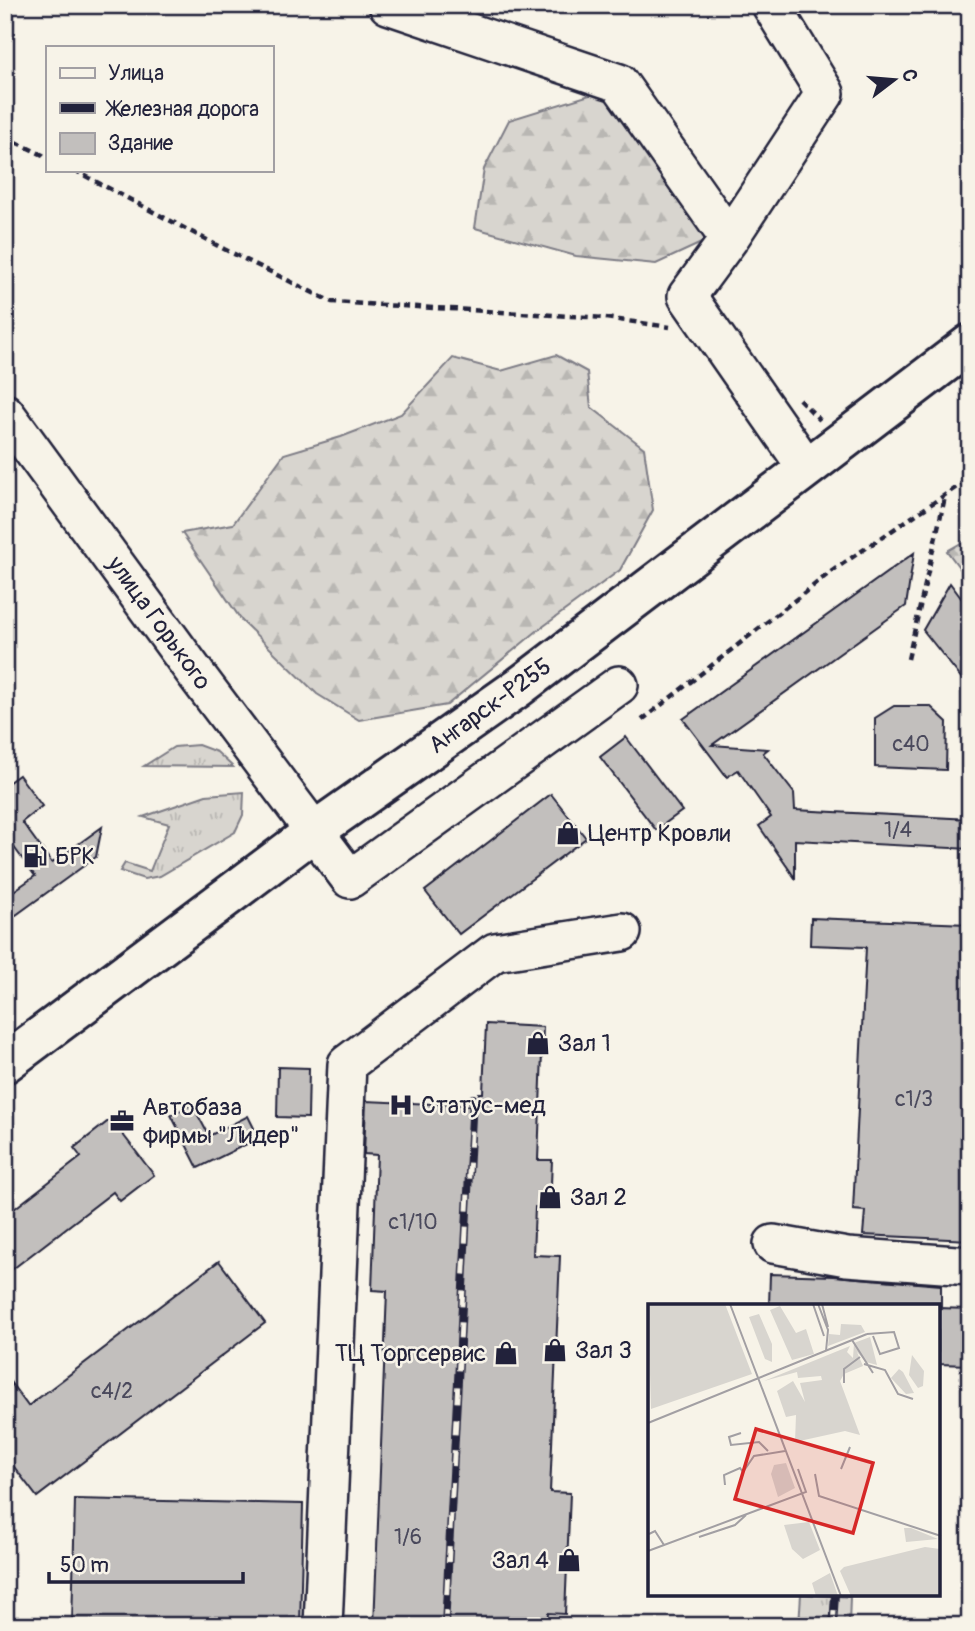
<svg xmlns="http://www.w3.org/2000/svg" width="975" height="1631" font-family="Pangolin,sans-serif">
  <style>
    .grass { fill: url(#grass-tufts); stroke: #7d7c85; stroke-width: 2 }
    .forest { fill: url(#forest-firs); stroke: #7d7c85; stroke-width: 2 }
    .building { fill: #c2bfbd; stroke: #22223b; stroke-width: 2 }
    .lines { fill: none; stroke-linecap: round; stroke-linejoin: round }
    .minor-casing { stroke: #22223b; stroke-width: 42 }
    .major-casing { stroke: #22223b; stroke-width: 44 }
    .path { stroke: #22223b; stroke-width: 4.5; stroke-dasharray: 7 5; stroke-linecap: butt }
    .minor { stroke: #f7f3e8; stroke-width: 37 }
    .major { stroke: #f7f3e8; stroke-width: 38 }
    .rail-casing { stroke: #22223b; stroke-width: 8 }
    .rail { stroke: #f7f3e8; stroke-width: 5; stroke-dasharray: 16; stroke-linecap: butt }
    .labels { text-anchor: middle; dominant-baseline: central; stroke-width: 5; stroke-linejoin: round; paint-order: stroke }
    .number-label { font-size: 21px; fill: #4a495c }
    .street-label { font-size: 24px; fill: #22223b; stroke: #f7f3e8 }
    .poi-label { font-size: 24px; fill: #22223b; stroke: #f7f3e8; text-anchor: start }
    .inset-road { fill: none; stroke: #a29fa3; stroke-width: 2 }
    .view { fill: #d62828; fill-opacity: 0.15; stroke: #d62828; stroke-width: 3.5 }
    .inset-edge { fill: none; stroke: #22223b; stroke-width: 3.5 }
  </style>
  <defs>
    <pattern id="grass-tufts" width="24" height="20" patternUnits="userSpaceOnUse" patternTransform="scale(1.75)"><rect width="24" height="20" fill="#d8d5cf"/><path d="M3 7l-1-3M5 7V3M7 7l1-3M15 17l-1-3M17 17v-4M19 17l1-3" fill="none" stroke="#b9b7b3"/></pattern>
    <pattern id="forest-firs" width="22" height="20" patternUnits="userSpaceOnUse" patternTransform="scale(1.75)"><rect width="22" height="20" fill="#d8d5cf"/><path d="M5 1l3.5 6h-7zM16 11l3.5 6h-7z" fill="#b9b7b3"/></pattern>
  </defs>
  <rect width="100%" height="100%" fill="#f7f3e8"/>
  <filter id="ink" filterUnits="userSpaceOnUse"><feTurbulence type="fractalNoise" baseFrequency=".0143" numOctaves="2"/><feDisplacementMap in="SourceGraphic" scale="14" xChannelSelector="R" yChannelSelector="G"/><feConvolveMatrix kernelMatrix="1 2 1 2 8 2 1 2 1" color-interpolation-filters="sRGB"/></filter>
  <g filter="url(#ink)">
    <path class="grass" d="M198,745L217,752L233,767L144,766L174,747Z
      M244,792L243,815L235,832L160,876L144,879L120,871L125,863L150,871L169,824L143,817L206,795Z
      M801,1594L850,1597L849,1626H799Z"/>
    <path class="forest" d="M609,89L661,109L710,196V239L656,264L576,256L475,228L484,169L509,120Z
      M556,355L587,372L591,407L644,448L653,510L620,570L537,631L447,705L359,720L317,694L242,621L182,533L233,524L284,454L341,437L401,414L453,358L501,371Z
      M970,538V582L947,551Z"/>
    <path class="building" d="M914,553L906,606L712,745L768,749L763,753L794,793L795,810L970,819V849L795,840V878L759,826L771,817L738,770L727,777L683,719Z
      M950,583L970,610V689L923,630Z
      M894,706H930L947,722L946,770L875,767V718Z
      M626,737L682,811L656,830L600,757Z
      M19,775L42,806L22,822L52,863L102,827L96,857L5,923V897L35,876L5,835V785Z
      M551,794L586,838L459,934L425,891Z
      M811,918L968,924L966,987L970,988V1240L863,1235L865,1211L853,1210L866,947L810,945Z
      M486,1024L543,1027L538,1160H552L550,1208L535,1207L533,1255L560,1256L550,1492L570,1493L565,1614L548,1613L547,1626H374L387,1291L372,1290L377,1155L364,1154L366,1101L478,1106L479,1093H483Z
      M278,1067L309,1068L308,1118L277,1117Z
      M192,1104L209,1136L248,1116L259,1138L198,1168L171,1115Z
      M111,1119L154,1175L120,1201L113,1192L5,1275V1216L81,1157L74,1148Z
      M219,1261L265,1323L37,1497L5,1455V1375L28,1406Z
      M770,1274L834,1276L941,1285V1306H769Z
      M938,1308L970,1309V1365L938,1364Z
      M75,1499L303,1504L300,1626H72Z"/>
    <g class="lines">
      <g class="minor-casing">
        <path id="minor" d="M388,5L619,83L729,239L687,296L806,467
          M729,239L825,93L771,5
          M5,413L198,677L350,879L619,685
          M773,1244L847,1257L970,1266
          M323,1626L347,1064L495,952L622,932"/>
      </g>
      <g class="major-casing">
        <path id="major" d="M5,1063L316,830L519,687L970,344"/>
      </g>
      <path class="path" d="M5,137L47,157
        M74,170L224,249L332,302L605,318L670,327
        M799,399L820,420
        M908,659L945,497
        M642,720L832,571L970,478"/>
      <use href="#minor" class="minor"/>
      <use href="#major" class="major"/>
      <g class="rail-casing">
        <path id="rail" d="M445,1626L473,1098
          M833,1626L835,1594"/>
      </g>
      <use href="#rail" class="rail"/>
    </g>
  </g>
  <defs>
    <g id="shop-bare" transform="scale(1.89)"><path d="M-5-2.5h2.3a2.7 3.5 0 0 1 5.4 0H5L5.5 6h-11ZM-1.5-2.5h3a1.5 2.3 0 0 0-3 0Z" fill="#22223b" stroke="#f7f3e8" stroke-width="2.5" paint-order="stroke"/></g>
    <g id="fuel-bare" transform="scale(1.89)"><path d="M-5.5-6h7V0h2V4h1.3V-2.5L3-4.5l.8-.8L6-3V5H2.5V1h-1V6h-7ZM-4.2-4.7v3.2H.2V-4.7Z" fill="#22223b" stroke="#f7f3e8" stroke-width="2.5" paint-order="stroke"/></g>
    <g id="hospital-bare" transform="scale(1.89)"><path d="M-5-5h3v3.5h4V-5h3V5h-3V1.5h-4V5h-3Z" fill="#22223b" stroke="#f7f3e8" stroke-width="2.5" paint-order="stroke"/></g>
    <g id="office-bare" transform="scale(1.89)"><path d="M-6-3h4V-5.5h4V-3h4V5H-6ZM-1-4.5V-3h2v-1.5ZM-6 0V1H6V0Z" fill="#22223b" stroke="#f7f3e8" stroke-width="2.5" paint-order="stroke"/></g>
  </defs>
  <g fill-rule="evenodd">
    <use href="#shop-bare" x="568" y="833"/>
    <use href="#fuel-bare" x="35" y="856"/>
    <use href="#shop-bare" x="538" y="1043"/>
    <use href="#hospital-bare" x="401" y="1105"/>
    <use href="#office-bare" x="122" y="1121"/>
    <use href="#shop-bare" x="550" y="1197"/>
    <use href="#shop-bare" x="555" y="1350"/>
    <use href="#shop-bare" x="506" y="1353"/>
    <use href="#shop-bare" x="569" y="1560"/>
  </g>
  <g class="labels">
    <g class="number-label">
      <text x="911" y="744">с40</text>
      <text x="898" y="830">1/4</text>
      <text x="914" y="1099">с1/3</text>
      <text x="413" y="1222">с1/10</text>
      <text x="112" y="1391">с4/2</text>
      <text x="408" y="1537">1/6</text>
    </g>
    <g class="street-label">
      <text transform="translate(159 623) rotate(54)">улица Горького</text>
      <text transform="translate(490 706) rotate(-36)">Ангарск-Р255</text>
    </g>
    <g class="poi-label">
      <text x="588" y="833">Центр Кровли</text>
      <text x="55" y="856">БРК</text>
      <text x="558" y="1043">Зал 1</text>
      <text x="421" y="1105">Статус-мед</text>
      <text x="142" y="1107">Автобаза<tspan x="142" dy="28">фирмы "Лидер"</tspan></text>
      <text x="570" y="1197">Зал 2</text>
      <text x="575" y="1350">Зал 3</text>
      <text x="486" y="1353" text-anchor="end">ТЦ Торгсервис</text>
      <text x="549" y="1560" text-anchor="end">Зал 4</text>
    </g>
  </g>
  <g transform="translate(648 1304)">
    <rect width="292" height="292" fill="#f7f3e8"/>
    <path d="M0,0H77L104,70L3,105ZM132,2L148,29L158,25L166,50L144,56L122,6ZM111,10L124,40V58L117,55L101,13ZM193,20L213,21L217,28L180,42L181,30L192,31ZM222,33L229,61L218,58L209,48L215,62L196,70L192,77L212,131L197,127L147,138L148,111L138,113L129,87L145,77L157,98L152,79L174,76L173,72L150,74L149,68L116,77L202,42L199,48L205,54L206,39ZM264,51L276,67L275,82L270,84L261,71ZM251,65L255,68L266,89L258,90L243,74ZM138,159L147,184L130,193L123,170L126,161ZM161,218L172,246L155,255L144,245L136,221ZM256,224H263L290,235L258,238ZM277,243L292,245L291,292H203L192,267L196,263ZM182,269L190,292H168L164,279Z" fill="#d8d5cf"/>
    <path class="inset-road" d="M82,0L193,292M165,0L176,32M170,0L180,26L178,47M174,0L180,23M219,30L246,28L251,44L232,50L225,32M204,36L225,69M216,60L237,66L250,90L265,95M196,79V65L212,53M0,119L219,30M93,129L81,133L83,141L111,138L120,147M193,165L202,143M167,170L171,192L293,232M77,181L76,171L92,164L95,168L106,152L137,147M1,230L7,227L16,241M51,233L87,221L98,211M0,247L158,188L150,165"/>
    <path class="view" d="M108,125L225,159L205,229L87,195Z"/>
    <rect width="292" height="292" class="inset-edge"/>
  </g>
  <rect width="975" height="1631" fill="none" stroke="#f7f3e8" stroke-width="28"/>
  <rect x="14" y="14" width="947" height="1603" fill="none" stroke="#22223b" stroke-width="2.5" filter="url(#ink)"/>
  <rect x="46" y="46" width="228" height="126" fill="#f7f3e8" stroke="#a29fa3" stroke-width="2"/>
  <rect x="60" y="68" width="35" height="10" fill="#f7f3e8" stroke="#a29fa3" stroke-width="2"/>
  <text x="108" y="80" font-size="21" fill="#22223b">Улица</text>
  <rect x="60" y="103" width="35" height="10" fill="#22223b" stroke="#a29fa3" stroke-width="2"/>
  <text x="108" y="116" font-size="21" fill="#22223b">Железная дорога</text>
  <rect x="60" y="133" width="35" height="21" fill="#c2bfbd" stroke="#a29fa3" stroke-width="2"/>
  <text x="108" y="150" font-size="21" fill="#22223b">Здание</text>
  <g transform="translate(894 80) rotate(74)" stroke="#f7f3e8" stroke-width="5" paint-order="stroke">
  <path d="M0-5L12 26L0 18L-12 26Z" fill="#22223b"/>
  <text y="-10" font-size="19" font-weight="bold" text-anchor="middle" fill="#22223b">С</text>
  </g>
  <path d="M49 1572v10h194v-10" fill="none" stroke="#22223b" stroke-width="3.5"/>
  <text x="60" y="1572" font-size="21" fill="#22223b" stroke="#f7f3e8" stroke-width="5" paint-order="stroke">50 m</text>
</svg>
